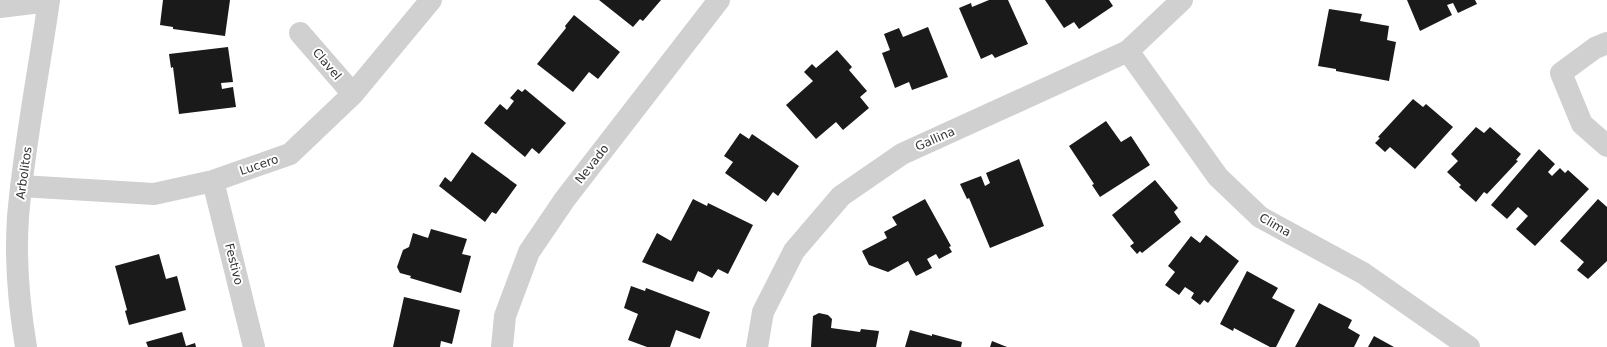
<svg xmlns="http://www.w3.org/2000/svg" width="1607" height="347" font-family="'DejaVu Sans',sans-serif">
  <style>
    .building { fill: #1a1a1a }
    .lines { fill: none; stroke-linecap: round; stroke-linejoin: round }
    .minor { stroke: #d0d0d0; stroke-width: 22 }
    .labels { text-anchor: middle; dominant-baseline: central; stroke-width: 4; stroke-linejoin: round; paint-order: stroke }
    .street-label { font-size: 12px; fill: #333; stroke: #fff }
  </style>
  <rect width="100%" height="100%" fill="#fff"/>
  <path class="building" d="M163,0H230L225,36L173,29V27L160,25Z
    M599,0H661L643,21L640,19L633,27Z
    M989,0H1008L1028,44L995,58L992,54L981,59L959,8L971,3L972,7Z
    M1045,0H1109L1113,6L1079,29L1074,22L1064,28Z
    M1407,0H1475L1477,4L1458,13L1453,3L1447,5L1452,15L1420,31Z
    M1329,9L1362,14L1360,21L1389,26L1387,40L1396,42L1389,81L1336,71V69L1318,66Z
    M574,15L620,52L598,79L589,72L573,92L537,64L566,28L565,26Z
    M928,27L948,77L912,90L909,82L895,88L882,53L890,50L884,34L899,28L903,37Z
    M228,47L233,82L221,83L222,89L233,87L236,107L179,114L173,67L171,68L169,54Z
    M837,50L852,67L849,70L867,91L860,97L869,108L843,130L836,122L816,139L786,105L813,81L804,72L812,64L816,68Z
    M518,89L522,92L525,89L566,123L539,154L532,148L525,157L484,123L500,104L507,110L514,101L510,98Z
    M1413,99L1423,107L1426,104L1453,127L1415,169L1390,147L1385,152L1375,143L1380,138L1378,137Z
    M1106,121L1121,142L1131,136L1150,165L1100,197L1092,185L1094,184L1069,146Z
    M1476,127L1484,133L1490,127L1521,154L1516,160L1518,161L1487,194L1484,192L1476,202L1459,187L1461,185L1447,172L1458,161L1451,154Z
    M740,133L749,139L752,134L799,166L778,196L773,192L766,202L725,173L733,162L724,156Z
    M1539,149L1555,164L1548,172L1552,176L1560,168L1565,173L1568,170L1589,189L1535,246L1516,229L1528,216L1518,207L1507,219L1491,205Z
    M472,152L517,185L496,214L492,212L485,222L439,186L445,177L451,182Z
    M1019,159L1044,226L990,248L969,198L967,199L960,184L981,176L985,186L990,183L986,173Z
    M1155,180L1178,208L1174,212L1181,222L1142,253L1140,251L1137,254L1130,246L1134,243L1112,215Z
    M693,199L707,206L708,203L753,225L728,274L718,269L712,278L698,271L693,282L642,262L657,233L671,241Z
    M925,199L951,246L949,247L952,252L939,259L936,254L927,259L932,268L916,276L908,261L888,272L869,265L862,251L887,238L884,232L897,225L892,217Z
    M1598,199L1607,207V261L1588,279L1577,270L1584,262L1560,241Z
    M431,229L467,239L462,254L471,256L461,293L410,278L411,276L400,273L397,267L403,250L409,247L413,233L428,238Z
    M1206,235L1239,261L1208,303L1204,300L1200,305L1191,298L1194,293L1185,287L1179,295L1165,285L1175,272L1168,266L1191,236L1200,243Z
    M159,254L166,279L177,276L186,310L129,325L125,311L127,310L115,266Z
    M1247,271L1278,288L1272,298L1295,310L1276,347H1270L1234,328L1233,331L1220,324Z
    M631,286L645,291L646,288L710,312L700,339L676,330L670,347H647L628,340L638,314L624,308Z
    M404,297L460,310L452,344L441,341L440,347H393Z
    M1319,303L1352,320L1348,328L1360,335L1354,347H1295Z
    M819,313L828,315L832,319L831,328L860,332L861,329L879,331L876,347H811L813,316Z
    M910,330L932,336V334L962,342L961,347H905Z
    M182,332L186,346L195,343L196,347H148L146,342Z
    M1374,336L1394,347H1368Z
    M992,341L1007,347H990Z"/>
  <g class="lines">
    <path class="minor" d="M0,7L49,1
      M300,33L353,94
      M1607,43L1595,48L1561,73L1582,124L1607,146
      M1128,51L1218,177L1260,217L1363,273L1469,347
      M213,181L254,347
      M21,186L154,194L213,181L290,154L353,94L431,0
      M26,347C19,305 15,260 18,217C24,145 39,71 49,0
      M502,347L505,316L529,252L565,199L719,0
      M757,347L763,312L794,251L841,196L902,154L1128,51L1182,0"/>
  </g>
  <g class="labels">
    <g class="street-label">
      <text transform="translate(327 64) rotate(50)">Clavel</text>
      <text transform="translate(935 139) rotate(-24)">Gallina</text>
      <text transform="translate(592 164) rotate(-52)">Nevado</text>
      <text transform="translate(259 165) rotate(-19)">Lucero</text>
      <text transform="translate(24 173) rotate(-82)">Arbolitos</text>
      <text transform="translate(1275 225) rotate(30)">Clima</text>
      <text transform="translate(234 264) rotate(76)">Festivo</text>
    </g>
  </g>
</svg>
